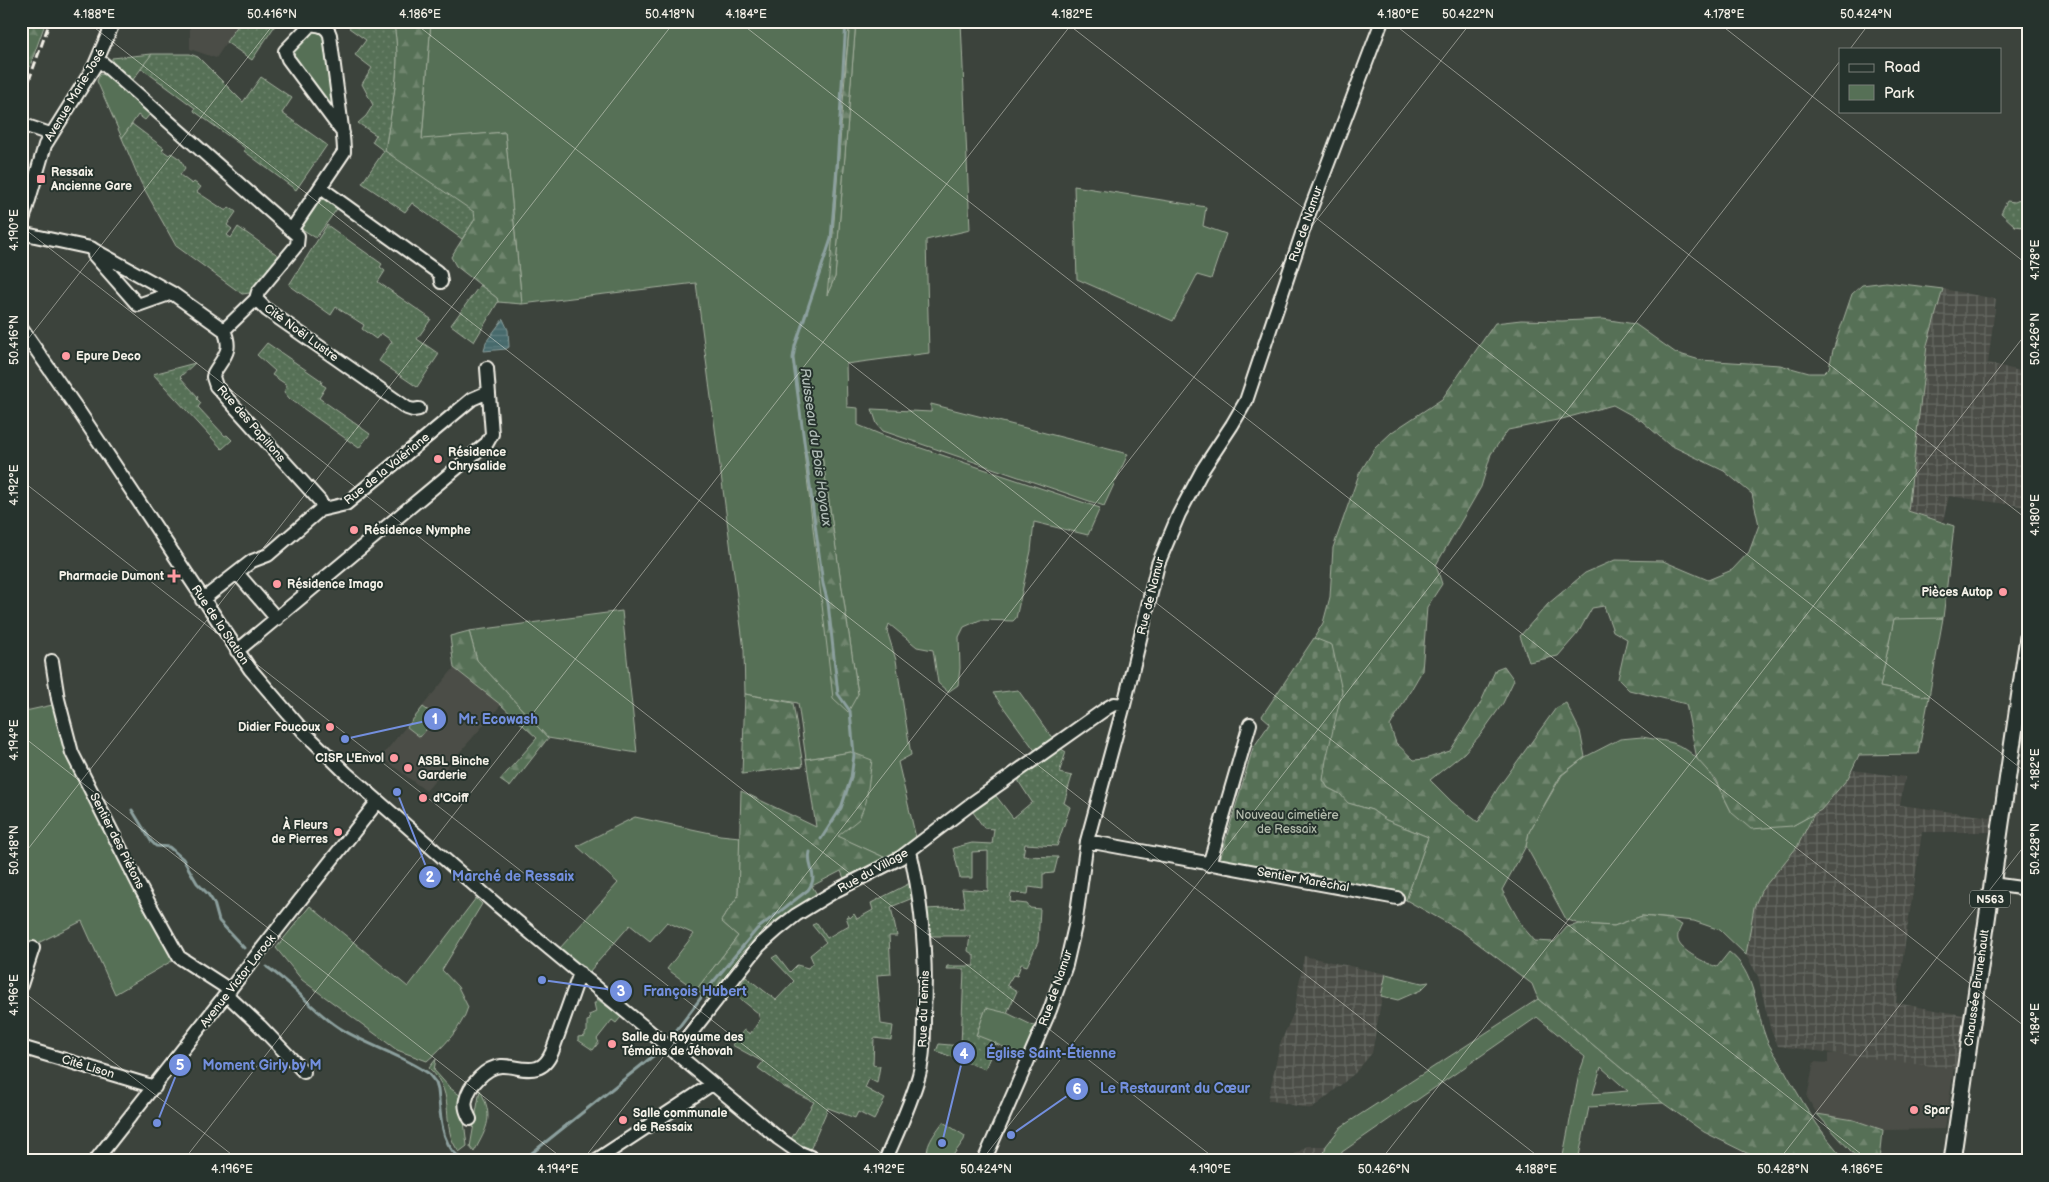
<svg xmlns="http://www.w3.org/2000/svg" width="2049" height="1182" font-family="'Balsamiq Sans',sans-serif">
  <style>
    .built { fill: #4c4e47 }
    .industrial { fill: url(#industrial-grid) }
    .green { fill: #567056; stroke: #a5b09f; fill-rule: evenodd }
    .forest { fill: url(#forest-firs); stroke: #a5b09f }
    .cemetery { fill: url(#cemetery-stones); stroke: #a5b09f }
    .garden { fill: url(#garden-dots); stroke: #a5b09f }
    .water { fill: url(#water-rules); stroke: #8ca09e }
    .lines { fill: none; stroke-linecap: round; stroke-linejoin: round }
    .stream { stroke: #8ca09e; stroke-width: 3 }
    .minor-casing { stroke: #f4f1e8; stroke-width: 16 }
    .major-casing { stroke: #f4f1e8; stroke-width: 19 }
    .minor { stroke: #26332d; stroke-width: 12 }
    .major { stroke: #26332d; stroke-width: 15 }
    .rail { stroke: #f4f1e8; stroke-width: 3; stroke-dasharray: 8 4; stroke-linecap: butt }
    .ticks { fill: none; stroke: #f4f1e8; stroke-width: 1; stroke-opacity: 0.45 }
    .poi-dot { fill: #ff9aa2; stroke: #26332d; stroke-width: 2 }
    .labels { text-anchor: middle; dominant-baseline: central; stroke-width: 4; stroke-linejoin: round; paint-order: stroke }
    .shield { fill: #26332d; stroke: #b6b8b0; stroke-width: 1 }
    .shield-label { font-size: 11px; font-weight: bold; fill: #f4f1e8 }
    .street-label { font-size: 12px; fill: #f4f1e8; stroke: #26332d }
    .poi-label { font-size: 12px; font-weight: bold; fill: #f4f1e8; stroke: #26332d; text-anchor: start }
    .park-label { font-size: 12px; fill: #b5bdae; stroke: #26332d }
    .water-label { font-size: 14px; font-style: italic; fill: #afbbb6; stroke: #26332d }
    .leader { fill: none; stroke: #738fde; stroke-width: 2 }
    .callout-dot { fill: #738fde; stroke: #26332d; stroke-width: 2 }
    .mark-label { font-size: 15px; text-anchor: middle; font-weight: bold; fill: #fff }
    .callout-label { font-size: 14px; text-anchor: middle; font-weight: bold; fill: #738fde; stroke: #26332d; stroke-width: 4; stroke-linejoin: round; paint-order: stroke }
    .neatline { fill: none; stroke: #f4f1e8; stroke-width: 2 }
    .ticks-label { font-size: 12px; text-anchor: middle; fill: #f4f1e8 }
  </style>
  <defs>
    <pattern id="industrial-grid" width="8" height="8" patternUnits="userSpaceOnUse" patternTransform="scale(1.25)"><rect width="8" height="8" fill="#4c4e47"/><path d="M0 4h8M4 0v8" fill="none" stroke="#666862"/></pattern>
    <pattern id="forest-firs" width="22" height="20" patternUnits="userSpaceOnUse" patternTransform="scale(1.25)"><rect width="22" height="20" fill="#567056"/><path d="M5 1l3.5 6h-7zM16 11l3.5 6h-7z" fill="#6f856e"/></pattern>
    <pattern id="cemetery-stones" width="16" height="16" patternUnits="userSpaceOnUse" patternTransform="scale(1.25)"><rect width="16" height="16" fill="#567056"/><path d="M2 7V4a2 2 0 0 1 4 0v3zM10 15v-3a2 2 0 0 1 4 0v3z" fill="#6f856e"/></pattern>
    <pattern id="garden-dots" width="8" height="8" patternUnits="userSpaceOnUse" patternTransform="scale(1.25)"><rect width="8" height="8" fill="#567056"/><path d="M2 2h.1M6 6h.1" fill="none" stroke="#6f856e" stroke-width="1.8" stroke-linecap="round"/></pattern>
    <pattern id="water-rules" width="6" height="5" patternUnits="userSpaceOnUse" patternTransform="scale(1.25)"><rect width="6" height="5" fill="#476a6c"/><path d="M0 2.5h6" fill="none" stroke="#628081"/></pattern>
  </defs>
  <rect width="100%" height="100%" fill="#3c433c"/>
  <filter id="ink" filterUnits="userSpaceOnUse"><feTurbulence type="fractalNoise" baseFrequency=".02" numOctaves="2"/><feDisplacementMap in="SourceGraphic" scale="10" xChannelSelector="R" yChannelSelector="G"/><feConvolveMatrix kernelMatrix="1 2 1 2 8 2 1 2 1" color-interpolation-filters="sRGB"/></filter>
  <g filter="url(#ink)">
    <path class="built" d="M118,21H241L216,58L190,49V23L116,25Z
      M454,668L501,705L426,791L381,757Z
      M1837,1053L1954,1068L1945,1129L1884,1130L1854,1120L1817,1114L1807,1097L1814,1062L1828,1063V1054Z"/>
    <path class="industrial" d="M1943,289L1996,299L1988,363L2028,373V507L1949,496L1943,521L1908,511L1927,345Z
      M1852,770L1905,777L1900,805L1997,818L1995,832H1922L1896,1003L1963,1015L1956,1069L1778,1046L1770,1027L1758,976L1746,955L1754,906L1761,891L1797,847L1814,814L1821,810L1848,778Z
      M1304,956L1386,974L1372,1053L1355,1073L1312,1109L1268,1100L1280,1044L1294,1012Z
      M1307,1146H1326L1322,1161H1285Z"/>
    <path class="green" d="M431,21H850L841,106L834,226L828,293L835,277L856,21H961L970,230L926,240L929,353L846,364L847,407L858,408V425L882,435L1100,508L1088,535L1034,522L1031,551L1016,618L1013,621L980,620L964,627L959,637L960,668L958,685L948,692L938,683L933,650L917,647L889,624L887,631L896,660L911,755L898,762L917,842L888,859L837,836L851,752L806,759L798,703L745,694L744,650L696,283L522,304L505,132L422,140ZM821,450L858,694L804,452Z
      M312,29L323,31L339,119L294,62L291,49Z
      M152,54L132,81L112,62V58Z
      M100,74L106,75L150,114L145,120L138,115L122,138L97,81Z
      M1074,186L1206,207L1203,226L1226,234L1211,279L1197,275L1173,321L1077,279Z
      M322,194L339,206L316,238L299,227Z
      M931,404L1128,454L1104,506L883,431L877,424L872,409L931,412Z
      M622,611L637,753L548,738L477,660L469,631Z
      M1894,618H1943L1929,697L1880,687Z
      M1018,690L1053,739L1036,752L993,693Z
      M57,704L67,744L177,958L115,994L82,921L30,947L21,946V712Z
      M423,707L437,717L420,737L407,727Z
      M1642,737C1652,739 1663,740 1673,743C1703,754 1719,787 1732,813L1792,826L1814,814L1797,847L1761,891L1754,907L1746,955L1720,930L1694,921L1642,916L1614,926L1579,924L1566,919L1526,846L1529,832L1562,775L1585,757L1620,739Z
      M635,817L720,835L740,837L738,896L721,921L738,936L696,990L667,969L694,934L667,922L650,941L630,925L589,972L560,948L618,883L577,846Z
      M476,898L482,904L442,970L458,987L468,1007C462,1028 443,1047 427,1061L397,1050L302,980L276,948L310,906L408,987Z
      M1386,974L1422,983L1429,982L1421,990L1398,1000L1381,996Z
      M597,999L621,1017L616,1023L612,1020L597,1039L599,1042L593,1050L578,1040V1037L585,1036V1033L587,1032V1021L590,1020L589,1015L596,1012L594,1003H596Z
      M1538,999L1663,1103L1589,1107L1578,1161H1562L1579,1074L1585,1057L1537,1017L1342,1152L1340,1161H1322L1326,1146L1341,1127ZM1601,1067L1628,1091L1593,1094Z
      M986,1007L1007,1013L1038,1028L1026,1056L976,1036Z
      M436,1059L434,1070L450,1088L461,1096L467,1146L459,1152C438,1125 459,1096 429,1068Z
      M480,1090C494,1117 488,1126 474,1152L470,1147Z
      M943,1122L965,1136L964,1140L949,1161H929C922,1148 936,1132 943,1122Z"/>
    <path class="forest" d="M29,21H46L21,91V43Z
      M393,21H431L422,139L505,132L522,304L498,302L497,298L456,266L451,257L475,219L385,151C391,108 403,64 393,21Z
      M850,21H856L835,277L827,295C837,204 841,112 850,21Z
      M1886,282L1943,289L1927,345L1908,511L1954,526L1943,618L1894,619L1880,687L1929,697L1918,754L1859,755L1848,778L1821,810L1792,826L1751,829L1732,813L1715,779L1697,759L1686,704L1629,690L1618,679L1627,639L1613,631L1604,606L1592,608L1578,633L1558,656L1529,662L1520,636L1548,604L1585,573L1615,560L1663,561L1708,580L1732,570L1749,552L1759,525L1752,494L1724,471L1668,444L1642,421L1613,405L1562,419L1508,430L1491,454L1481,487L1436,565L1442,584L1427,607L1422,671L1390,726L1396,743L1414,760L1425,759L1450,751L1480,704L1496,669L1504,666L1514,680L1503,703L1481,734L1464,753L1430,780L1452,802L1478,822L1498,788L1556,708L1566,703L1580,731L1585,757L1561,775L1529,832L1526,846L1502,890L1522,926L1535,941L1554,942L1567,927L1579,924L1614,926L1642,916L1670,919L1682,925C1679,930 1677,935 1678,940C1679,950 1707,964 1717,967L1729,952C1755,972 1755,1007 1765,1035C1768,1045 1775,1054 1780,1062C1799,1096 1819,1133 1847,1161H1763L1704,1132L1663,1103L1538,999L1532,984L1460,930L1406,900L1428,837L1386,820L1372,810L1347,803L1340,794L1328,788L1323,780L1332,646L1314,638L1323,623L1330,597L1333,548L1359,474L1375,448L1392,432L1442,399L1495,323L1521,320L1562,321L1603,319L1635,324L1676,353L1700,360L1780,365L1809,373H1824L1829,368L1833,350L1852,294L1862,285Z
      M821,449L858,694L848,712L833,698L804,452Z
      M469,631L477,660L548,738L510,787L500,780L537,738L501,705L454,668L450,636Z
      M745,694L793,703L803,766L742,774Z
      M851,752L872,760L866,802L859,819L838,836L888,859L845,881L841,871L812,886L818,896C796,908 774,919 756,937C738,956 724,979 710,1001L696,990L738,936L721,921L738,896L741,791L816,827L806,759Z
      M1817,1114L1854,1120L1883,1130L1880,1161H1860Z"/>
    <path class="cemetery" d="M1314,638L1332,645L1342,691L1326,760L1323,780L1328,788L1340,794L1348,803L1372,810L1386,820L1428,837L1406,900L1394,894L1219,863L1253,748L1270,723L1262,716Z"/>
    <path class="garden" d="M241,21H278L252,60L226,42Z
      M354,21H393C403,65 391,108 385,151L474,212L475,219L462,239L412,203L405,212L362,183L384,151L372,142L376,135L358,123L366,116L373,105L362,84L372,68L355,55L366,40L349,28Z
      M152,54H190L198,57L243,102L261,77L292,98L282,113L327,145L296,190L244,151L245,148L194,111L195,108L141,68Z
      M132,124L164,148L162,150L169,155L171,153L180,159L185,168L180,175L192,184L194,182L201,187L197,192L226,211L229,207L236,212L227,225L232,229L227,235L231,238L238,227L279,256L250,293L242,294L176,246L141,183L122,138Z
      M2026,197L2028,198V231L2023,227L2015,226L2001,213L2007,201L2015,202Z
      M327,225L382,264L380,267L385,271L378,282L431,319L417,339L439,354L417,387L379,361L392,341L381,333L376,339L362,329L364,325L336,307L331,315L289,285Z
      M480,285L497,298L498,302L474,342L451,325Z
      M267,343L322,381L321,384L326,387L319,398L370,434L359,448L290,399L284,392L287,385L272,375L275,371L257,355Z
      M195,363L180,377L198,397L197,399L201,403L198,407L225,436L227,435L232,440L222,449L153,374Z
      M1058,747L1066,752L1059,773L1072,776L1064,803L1070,807L1057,846L1025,844L1023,856L1058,857L1054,873L1043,874V889L1029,887L1028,894L1011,893L1010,902L1027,904L1030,908L1040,909L1038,942L1027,966L1021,964L1017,976L1013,975L1007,985L1017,991L1007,1013L986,1008L976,1035L996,1043L985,1069L936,1051L939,1044L961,1046L964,969H946L947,966H974V955L968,951L970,936H931L926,909L965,907L962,889L988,891V851L972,852V878H960L953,848L972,843L992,844L994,829L984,828L973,812L996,796L1013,818L1032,802L1019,782V776Z
      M912,882L915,897L891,907L897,936H889L891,974L877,975L881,1024L893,1026L891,1040L874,1038L873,1065L880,1066L877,1083L869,1079L865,1088L885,1099L874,1120L858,1112L855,1118L828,1108L810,1150L791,1139L814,1102L784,1087L758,1068L763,1062L732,1045L744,1030L750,1034L760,1020L758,1013L733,993L746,977L776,1000L794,981L772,958L777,955L790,972L797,965L808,968L813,962L810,955L826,942L812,925L817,923L827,938L849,925L846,917L848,915L850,918L854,914L857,919L873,910L871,903Z"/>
    <path class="water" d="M503,319L508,330L509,347L506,349L484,351L486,342Z"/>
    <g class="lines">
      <path class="stream" d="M132,810L151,841L156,846L169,847L183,859L197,883L208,894L214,903L219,921L244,948
        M821,839L841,808L851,778L854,755L850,711L838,694L828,603L823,584L793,358L795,346L831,239L837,166L846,21
        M267,967C294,985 311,1009 338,1027C366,1045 400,1054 428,1073L436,1083L438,1090C441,1115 439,1147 465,1161
        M670,1039L709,987L757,929L808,890C820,874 806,868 810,852
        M522,1161L658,1052"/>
      <g class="minor-casing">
        <path id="minor" d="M98,59L298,236L297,245L258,292L256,299L224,330
          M21,124L50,134
          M321,188L436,271L440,275L441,282
          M21,227L45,145L94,67L114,21
          M292,229L344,152C344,144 343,136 342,128L330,35C327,26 319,24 310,25L285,51L288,59L343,133
          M21,233L91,248L94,250V255L138,305L172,293L224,330C233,351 224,356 214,373L213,377L216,386L320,501L323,509
          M94,250L172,293
          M256,299L267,310L407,408L413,410L419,409
          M21,328L80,413L250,669L304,732L346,773L497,905L778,1138L798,1152L820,1161
          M237,573L277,619
          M202,600L252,561L268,555L320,510L346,504L472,399L488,392
          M237,651L487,443L492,434L487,368
          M52,661L58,699L72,753L141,889L179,957L230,990
          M1087,841L1397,898
          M1209,865L1250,724
          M1992,884L2028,889
          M21,985L33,948
          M227,995L260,1026L304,1072
          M21,1047L155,1087
          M675,1053L759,946L777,930L796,915L837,890L900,858L971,804L1107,708L1114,704L1124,705
          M470,1119C467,1113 464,1107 466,1100C469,1085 486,1067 501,1066C513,1065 525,1072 537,1068C545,1066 549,1059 552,1052L580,973
          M95,1161L378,801
          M595,1161L712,1084
          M885,1161C897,1133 911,1104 919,1075C924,1056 924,1034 924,1014C927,957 923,907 910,851
          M984,1161L1050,1010L1066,965L1075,926L1087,841L1124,705L1158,564L1179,514L1203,469L1232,425L1246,401L1308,216L1382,21"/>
      </g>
      <g class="major-casing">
        <path id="major" d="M1952,1161L2028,637"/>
      </g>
      <use href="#minor" class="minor"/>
      <use href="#major" class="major"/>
      <path class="rail" d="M21,103L50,21"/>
    </g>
  </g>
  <path class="ticks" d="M86,21L1544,1161M412,21L1870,1161M738,21L2028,1029M1064,21L2028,774M1390,21L2028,520M1716,21L2028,265M1850,49L1871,21M21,226L1218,1161M21,348L276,21M21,480L892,1161M21,735L566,1161M21,858L675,21M21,990L240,1161M183,1161L1074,21M582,1161L1472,21M981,1161L1840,61M1380,1161L2028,331M1778,1161L2028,841"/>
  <g class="poi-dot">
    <rect x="36" y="174" width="10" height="10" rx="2.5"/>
    <circle cx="66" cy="356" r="5"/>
    <circle cx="438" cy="459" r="5"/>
    <circle cx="354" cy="530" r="5"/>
    <path d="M171.5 568.5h5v5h5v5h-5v5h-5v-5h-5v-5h5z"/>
    <circle cx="277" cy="584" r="5"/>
    <circle cx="2003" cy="592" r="5"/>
    <circle cx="330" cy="727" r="5"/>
    <circle cx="394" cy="758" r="5"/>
    <circle cx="408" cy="768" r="5"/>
    <circle cx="423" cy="798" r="5"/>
    <circle cx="338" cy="832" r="5"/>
    <circle cx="612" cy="1044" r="5"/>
    <circle cx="1914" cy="1110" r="5"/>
    <circle cx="623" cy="1120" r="5"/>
  </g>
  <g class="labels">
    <rect class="shield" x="1970" y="890.5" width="40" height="17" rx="4"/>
    <g class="shield-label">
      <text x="1990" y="899">N563</text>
    </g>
    <g class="street-label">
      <text transform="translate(75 95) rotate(-59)">Avenue Marie-José</text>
      <text transform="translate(1306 224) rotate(-71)">Rue de Namur</text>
      <text transform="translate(301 333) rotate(36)">Cité Noël Lustre</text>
      <text transform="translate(251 424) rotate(49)">Rue des Papillons</text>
      <text transform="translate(387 469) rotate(-39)">Rue de la Valériane</text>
      <text transform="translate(1151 596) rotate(-76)">Rue de Namur</text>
      <text transform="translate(220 625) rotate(56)">Rue de la Station</text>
      <text transform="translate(117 841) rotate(63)">Sentier des Piétons</text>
      <text transform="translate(873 871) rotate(-29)">Rue du Village</text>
      <text transform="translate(1303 880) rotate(10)">Sentier Maréchal</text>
      <text transform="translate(238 981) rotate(-52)">Avenue Victor Larock</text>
      <text transform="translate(1056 988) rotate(-71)">Rue de Namur</text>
      <text transform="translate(1977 988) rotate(-82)">Chaussée Brunehault</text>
      <text transform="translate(924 1009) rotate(-88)">Rue du Tennis</text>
      <text transform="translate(88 1067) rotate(17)">Cité Lison</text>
    </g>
    <g class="poi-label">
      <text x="51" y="172">Ressaix<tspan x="51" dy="14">Ancienne Gare</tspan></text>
      <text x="76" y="356">Epure Deco</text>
      <text x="448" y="452">Résidence<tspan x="448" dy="14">Chrysalide</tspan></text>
      <text x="364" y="530">Résidence Nymphe</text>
      <text x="164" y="576" text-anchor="end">Pharmacie Dumont</text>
      <text x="287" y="584">Résidence Imago</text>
      <text x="1993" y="592" text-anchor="end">Pièces Autop</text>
      <text x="320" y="727" text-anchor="end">Didier Foucoux</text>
      <text x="384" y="758" text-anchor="end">CISP L'Envol</text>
      <text x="418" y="761">ASBL Binche<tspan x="418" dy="14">Garderie</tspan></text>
      <text x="433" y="798">d'Coiff</text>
      <text x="328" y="825" text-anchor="end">À Fleurs<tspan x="328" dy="14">de Pierres</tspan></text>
      <text x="622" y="1037">Salle du Royaume des<tspan x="622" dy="14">Témoins de Jéhovah</tspan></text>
      <text x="1924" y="1110">Spar</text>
      <text x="633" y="1113">Salle communale<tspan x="633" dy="14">de Ressaix</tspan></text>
    </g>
    <g class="park-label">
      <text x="1287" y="815">Nouveau cimetière<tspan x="1287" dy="14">de Ressaix</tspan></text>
    </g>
    <g class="water-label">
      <text transform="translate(816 447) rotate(82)">Ruisseau du Bois Hoyaux</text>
    </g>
  </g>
  <path class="leader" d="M345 739L435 719M397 792L430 877M542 980L621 991M942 1143L964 1053M157 1123L180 1065M1011 1135L1077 1089"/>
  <g class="callout-dot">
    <circle cx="345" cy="739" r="5"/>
    <circle cx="397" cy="792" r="5"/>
    <circle cx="542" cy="980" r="5"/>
    <circle cx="942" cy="1143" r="5"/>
    <circle cx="157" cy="1123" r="5"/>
    <circle cx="1011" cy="1135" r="5"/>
    <circle cx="435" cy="719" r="12"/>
    <circle cx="430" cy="877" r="12"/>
    <circle cx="621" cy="991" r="12"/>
    <circle cx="964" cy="1053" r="12"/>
    <circle cx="180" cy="1065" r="12"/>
    <circle cx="1077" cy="1089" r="12"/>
  </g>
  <g class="mark-label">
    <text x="435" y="724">1</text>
    <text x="430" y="882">2</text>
    <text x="621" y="996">3</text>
    <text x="964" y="1059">4</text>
    <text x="180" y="1070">5</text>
    <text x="1077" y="1094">6</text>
  </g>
  <g class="callout-label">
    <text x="498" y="724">Mr. Ecowash</text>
    <text x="513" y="881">Marché de Ressaix</text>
    <text x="695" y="996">François Hubert</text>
    <text x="1051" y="1058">Église Saint-Étienne</text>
    <text x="262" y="1070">Moment Girly by M</text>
    <text x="1175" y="1093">Le Restaurant du Cœur</text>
  </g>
  <rect width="2049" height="1182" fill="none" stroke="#26332d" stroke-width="55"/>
  <rect x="1839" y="48" width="162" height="65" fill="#26332d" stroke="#787f78"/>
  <rect x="1849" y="64" width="25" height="8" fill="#26332d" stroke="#787f78"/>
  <text x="1884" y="72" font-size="15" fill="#f4f1e8">Road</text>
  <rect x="1849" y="85" width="25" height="15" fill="#567056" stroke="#787f78"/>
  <text x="1884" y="98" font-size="15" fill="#f4f1e8">Park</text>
  <rect x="28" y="28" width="1994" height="1126" class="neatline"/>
  <g class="ticks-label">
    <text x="94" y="18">4.188°E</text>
    <text x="272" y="18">50.416°N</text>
    <text x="420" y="18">4.186°E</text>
    <text x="670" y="18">50.418°N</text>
    <text x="746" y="18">4.184°E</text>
    <text x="1072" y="18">4.182°E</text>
    <text x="1398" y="18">4.180°E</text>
    <text x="1468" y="18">50.422°N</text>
    <text x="1724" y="18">4.178°E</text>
    <text x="1866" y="18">50.424°N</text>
    <text transform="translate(14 230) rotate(-90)" y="4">4.190°E</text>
    <text transform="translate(2035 260) rotate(-90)" y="4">4.178°E</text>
    <text transform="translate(2035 339) rotate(-90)" y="4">50.426°N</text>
    <text transform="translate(14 340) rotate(-90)" y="4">50.416°N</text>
    <text transform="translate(14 485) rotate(-90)" y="4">4.192°E</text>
    <text transform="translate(2035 515) rotate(-90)" y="4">4.180°E</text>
    <text transform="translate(14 740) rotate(-90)" y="4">4.194°E</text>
    <text transform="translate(2035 769) rotate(-90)" y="4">4.182°E</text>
    <text transform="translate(2035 849) rotate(-90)" y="4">50.428°N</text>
    <text transform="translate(14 850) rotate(-90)" y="4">50.418°N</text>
    <text transform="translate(14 995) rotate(-90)" y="4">4.196°E</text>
    <text transform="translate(2035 1024) rotate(-90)" y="4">4.184°E</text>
    <text x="232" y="1173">4.196°E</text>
    <text x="558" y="1173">4.194°E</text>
    <text x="884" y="1173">4.192°E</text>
    <text x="986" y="1173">50.424°N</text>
    <text x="1210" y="1173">4.190°E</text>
    <text x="1384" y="1173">50.426°N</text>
    <text x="1536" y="1173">4.188°E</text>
    <text x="1783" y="1173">50.428°N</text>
    <text x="1862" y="1173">4.186°E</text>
  </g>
</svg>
